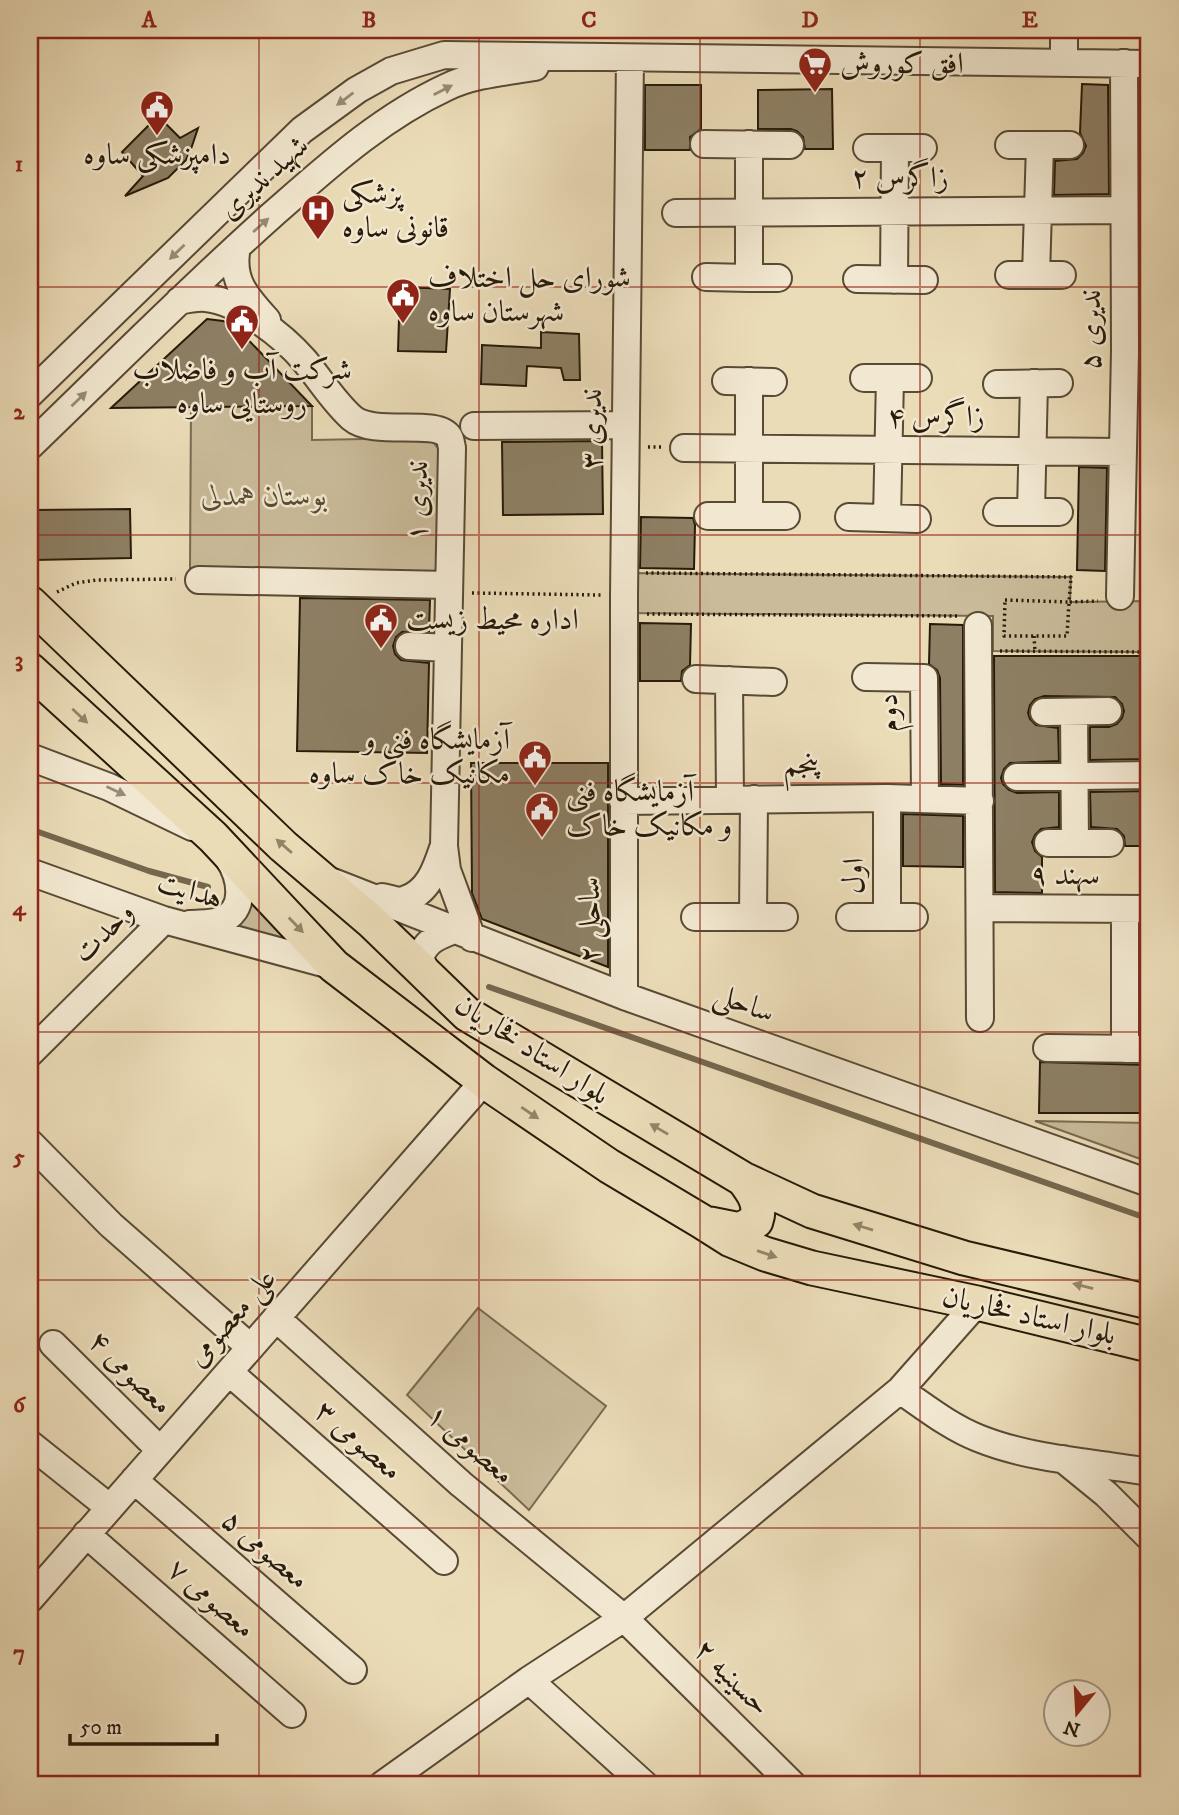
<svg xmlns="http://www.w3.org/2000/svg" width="1179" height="1815" font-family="'IM FELL DW Pica',Amiri,serif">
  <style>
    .green { fill: #cabb9a; stroke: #786a51; stroke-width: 2 }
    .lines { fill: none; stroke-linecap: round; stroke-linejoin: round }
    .stream { stroke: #74674e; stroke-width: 6 }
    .building { fill: #8d7f64; stroke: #271a08; stroke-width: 2 }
    .minor-casing { stroke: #584a34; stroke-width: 30 }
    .major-casing { stroke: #271a08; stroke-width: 37 }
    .path { stroke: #271a08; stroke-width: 3.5; stroke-dasharray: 2 3.5; stroke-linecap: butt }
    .minor { stroke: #f2e8d1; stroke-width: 26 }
    .major { stroke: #ebdcb8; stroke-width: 33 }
    .oneway { fill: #978b77 }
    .oneway2 { fill: #938569 }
    .grid { fill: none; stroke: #8f2418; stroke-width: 2; stroke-opacity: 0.55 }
    .labels { text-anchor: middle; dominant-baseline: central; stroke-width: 5; stroke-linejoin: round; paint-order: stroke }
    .poi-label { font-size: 30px; fill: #271a08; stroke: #f2e8d1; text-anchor: start }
    .street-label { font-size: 30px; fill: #271a08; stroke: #f2e8d1 }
    .park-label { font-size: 30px; font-style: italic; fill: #584a34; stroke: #f2e8d1 }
    .neatline { fill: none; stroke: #8f2418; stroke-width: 2.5 }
    .grid-label { font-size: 23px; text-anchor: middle; font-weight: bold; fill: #8f2418 }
  </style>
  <rect width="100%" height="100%" fill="#ebdcb8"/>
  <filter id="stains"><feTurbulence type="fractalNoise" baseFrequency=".00286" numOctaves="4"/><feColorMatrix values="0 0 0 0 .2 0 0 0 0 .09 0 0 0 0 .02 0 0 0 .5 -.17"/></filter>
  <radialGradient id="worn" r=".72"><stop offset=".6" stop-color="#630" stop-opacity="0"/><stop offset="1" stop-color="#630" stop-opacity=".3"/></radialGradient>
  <path class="green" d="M191,406H312V440L419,438L433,442L442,453L440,572L190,568Z
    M624,573L1071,577L1070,602L1149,601V652L993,651V616L624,613Z
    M247,890L302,949L223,930Z
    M1035,1121L1149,1123V1162Z
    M478,1308L606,1406L529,1510L407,1395Z"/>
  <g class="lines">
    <path class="stream" d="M30,829L149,871L208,887
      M489,987L1149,1219"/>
  </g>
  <path class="building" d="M1082,84L1108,85L1109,194L1054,195L1055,161L1077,159L1083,153L1086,146L1080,133Z
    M645,85H701V129L690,137V150H645Z
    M1140,86H1149V150H1140Z
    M832,89L833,149H805L803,137L797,131L791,129H758V90Z
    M158,116L180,138L198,128L191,149L186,160L168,178L125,196L143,176L122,152Z
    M400,287L450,289L446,352L398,351Z
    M207,319L223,321L235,326L312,406L111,408Z
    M541,332L579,334L580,380H564L561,368L527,366L526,386L481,384L482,345L541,348Z
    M602,441L603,514L503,515L502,442Z
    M1079,467L1107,468L1105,571L1077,570Z
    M130,509L131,558L34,560L33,510Z
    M641,517L693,518L695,525L694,569L640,568Z
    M300,598L430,600L429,631L402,632L396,637L393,646L395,654L401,660L429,663L427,753L297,751Z
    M640,623L691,624L690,665L682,671L681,681H640Z
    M930,624L963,625V785L941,784L940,678L937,670L929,664Z
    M994,656H1149V759L1090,760V727H1109L1117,724L1122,718L1124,711L1122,704L1115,697L1044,696L1035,699L1030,705L1028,713L1030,719L1036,725L1058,728L1059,761L1010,763L1004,769L1001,778L1003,784L1009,790L1017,793L1059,792V827L1041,829L1035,835L1032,842L1035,851L1042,857V893L995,892Z
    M471,763H608V967L482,919L472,893Z
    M1149,791V846H1125L1124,836L1117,829L1091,827L1090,792Z
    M903,814L963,816V867L903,866Z
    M1040,1062L1146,1065V1113H1039Z"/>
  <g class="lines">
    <g class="minor-casing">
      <path id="minor" d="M1064,63V30
        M704,144L790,145
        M1009,145H1070
        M867,148H923
        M676,213L1124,210
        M237,247C230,280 246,297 267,320
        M1009,275H1062
        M1036,275L1040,145
        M706,277L749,278V144
        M749,278H778
        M857,279L924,280
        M894,280L895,149
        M179,301C188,299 197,297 206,298C239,301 283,336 304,360C320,379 333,401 352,418C374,437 437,418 449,437C451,440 451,444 452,448L444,846L447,870L472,938
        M864,378H918
        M726,381L773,382
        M997,384L1059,383
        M30,394L302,130L357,90L391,71L444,55L1149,64
        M474,426L625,425
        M30,446C110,369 189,289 272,215C327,167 380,118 447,87C474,74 505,72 535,67
        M684,448L1123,452
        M997,512H1059
        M1031,512L1034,383
        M749,515V381
        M708,516H786
        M849,517L917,519
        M887,518L890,378
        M199,580L449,585
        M1120,596L1125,351L1124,63
        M978,626L980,1018
        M409,646L448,648
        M866,677L924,678L925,798
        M696,679L773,682
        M729,680L730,799
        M1044,712L1108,711
        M1074,712L1075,843
        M30,757L109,787L192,827
        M1017,777L1149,775
        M623,801L887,798L980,801
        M1048,843H1110
        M30,872L164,920L334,966
        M333,882L624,996L1149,1183
        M382,897C388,898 398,902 404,900C428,893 436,869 443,848
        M980,908L1149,909
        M695,917H784
        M753,917L754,799
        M850,917H887V798
        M887,917H914
        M190,924C199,923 211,924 219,921C248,912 241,877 228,858
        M430,980L420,958C426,940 437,937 454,930
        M624,996V596L630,58
        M1047,1048L1149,1049
        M1125,1049V909
        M30,1053L164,920
        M30,1143L111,1225L250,1347
        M276,1318L461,1484L624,1618L793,1785
        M53,1344L160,1450
        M229,1372L444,1561
        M900,1390C925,1407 950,1427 978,1438C1032,1460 1093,1462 1149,1472
        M30,1444L110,1508
        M1063,1459L1106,1494L1149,1537
        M134,1480L353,1670
        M86,1534L292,1714
        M30,1599L484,1081
        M529,1680L645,1785
        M382,1785L529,1680L624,1618L900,1390L977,1303"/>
    </g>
    <g class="major-casing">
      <path id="major" d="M30,603L283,846L372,922L467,1014L743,1179L812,1211L964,1258L1149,1302
        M30,670L213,837L334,966L484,1081L609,1166L701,1221L731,1240L765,1254L812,1268L977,1303L1149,1345
        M710,1224L740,1230L756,1221C762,1204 753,1192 743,1179"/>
    </g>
    <path class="path" d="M648,447H664
      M646,573L1071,577L1069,602L1098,601
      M57,592L76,583L96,580L176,579
      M472,593L601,595
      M1005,600L1069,602L1067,636H1004Z
      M647,614L958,616
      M1034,636L1035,651
      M1000,651L1149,652"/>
    <use href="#minor" class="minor"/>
    <use href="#major" class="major"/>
  </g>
  <defs><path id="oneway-solid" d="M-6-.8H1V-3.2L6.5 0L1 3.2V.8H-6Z" transform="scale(1.75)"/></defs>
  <g class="oneway">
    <use href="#oneway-solid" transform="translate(443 90) rotate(-27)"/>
    <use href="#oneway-solid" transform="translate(345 99) rotate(143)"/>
    <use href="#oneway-solid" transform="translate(261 225) rotate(-42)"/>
    <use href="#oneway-solid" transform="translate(177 252) rotate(136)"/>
    <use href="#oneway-solid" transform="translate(79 399) rotate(-44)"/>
    <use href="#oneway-solid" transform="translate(116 791) rotate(25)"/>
  </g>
  <g class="oneway2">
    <use href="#oneway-solid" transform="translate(80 716) rotate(43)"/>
    <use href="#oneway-solid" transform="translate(284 846) rotate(-139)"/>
    <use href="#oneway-solid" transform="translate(296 925) rotate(46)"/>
    <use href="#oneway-solid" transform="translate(530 1113) rotate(34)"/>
    <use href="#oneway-solid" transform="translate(659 1129) rotate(-150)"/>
    <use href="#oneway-solid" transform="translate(863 1227) rotate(-163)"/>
    <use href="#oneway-solid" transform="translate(767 1254) rotate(19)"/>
    <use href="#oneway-solid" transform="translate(1083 1286) rotate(-166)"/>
  </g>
  <path class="grid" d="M259,30V1785M479,30V1785M700,30V1785M920,30V1785M30,287H1149M30,535H1149M30,783H1149M30,1032H1149M30,1280H1149M30,1528H1149"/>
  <defs>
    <g id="supermarket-pin" transform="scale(1.75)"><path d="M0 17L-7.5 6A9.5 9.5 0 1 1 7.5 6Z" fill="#8f2418" stroke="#f2e8d1"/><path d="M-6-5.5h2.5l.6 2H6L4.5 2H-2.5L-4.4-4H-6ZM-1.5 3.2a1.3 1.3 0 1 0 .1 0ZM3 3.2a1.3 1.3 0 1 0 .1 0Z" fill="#fff"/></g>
    <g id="civic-pin" transform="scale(1.75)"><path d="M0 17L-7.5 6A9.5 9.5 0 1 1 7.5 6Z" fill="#8f2418" stroke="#f2e8d1"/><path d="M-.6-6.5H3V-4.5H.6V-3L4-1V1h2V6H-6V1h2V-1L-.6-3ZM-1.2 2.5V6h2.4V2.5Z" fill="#fff"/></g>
    <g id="hospital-pin" transform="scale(1.75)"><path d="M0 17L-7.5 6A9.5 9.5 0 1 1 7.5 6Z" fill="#8f2418" stroke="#f2e8d1"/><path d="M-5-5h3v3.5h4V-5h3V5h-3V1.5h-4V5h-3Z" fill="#fff"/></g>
  </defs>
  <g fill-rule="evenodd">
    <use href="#supermarket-pin" x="815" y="64"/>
    <use href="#civic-pin" x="157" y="107"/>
    <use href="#hospital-pin" x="318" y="211"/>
    <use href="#civic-pin" x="403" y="295"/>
    <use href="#civic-pin" x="242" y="321"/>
    <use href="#civic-pin" x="381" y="620"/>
    <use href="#civic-pin" x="535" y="757"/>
    <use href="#civic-pin" x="542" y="809"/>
  </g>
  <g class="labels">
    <g class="poi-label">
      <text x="840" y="64">افق کوروش</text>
      <text x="157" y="155" text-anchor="middle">دامپزشکی ساوه</text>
      <text x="342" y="194">پزشکی<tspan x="342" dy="34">قانونی ساوه</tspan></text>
      <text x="428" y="278">شورای حل اختلاف<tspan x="428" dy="34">شهرستان ساوه</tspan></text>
      <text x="242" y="370" text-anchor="middle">شرکت آب و فاضلاب<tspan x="242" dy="34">روستایی ساوه</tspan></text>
      <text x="406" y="620">اداره محیط زیست</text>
      <text x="510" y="740" text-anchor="end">آزمایشگاه فنی و<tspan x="510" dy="34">مکانیک خاک ساوه</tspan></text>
      <text x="566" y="792">آزمایشگاه فنی<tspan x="566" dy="34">و مکانیک خاک</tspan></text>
    </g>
    <g class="street-label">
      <text transform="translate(264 178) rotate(-42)">شهید ندیری</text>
      <text x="900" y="178">زاگرس ۲</text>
      <text transform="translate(1091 330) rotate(-90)">ندیری ۵</text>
      <text x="936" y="417">زاگرس ۴</text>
      <text transform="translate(592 429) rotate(-90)">ندیری ۳</text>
      <text transform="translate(418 501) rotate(-89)">ندیری ۱</text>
      <text transform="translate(889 713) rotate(-93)">دوم</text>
      <text transform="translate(801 765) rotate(-1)">پنجم</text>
      <text x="1065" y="875">سهند ۹</text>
      <text transform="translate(854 876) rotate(-90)">اول</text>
      <text transform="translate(190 891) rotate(17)">هدایت</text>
      <text transform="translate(590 920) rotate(-90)">ساحلی ۲</text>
      <text transform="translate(104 933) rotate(-45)">وحدت</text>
      <text transform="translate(744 1004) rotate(20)">ساحلی</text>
      <text transform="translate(532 1050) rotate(33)">بلوار استاد فخاریان</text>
      <text transform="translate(1029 1316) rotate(13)">بلوار استاد فخاریان</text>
      <text transform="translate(232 1318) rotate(-49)">علی معصومی</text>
      <text transform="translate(130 1373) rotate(45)">معصومی ۴</text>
      <text transform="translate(358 1441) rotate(41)">معصومی ۳</text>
      <text transform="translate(470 1445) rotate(41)">معصومی ۱</text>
      <text transform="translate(265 1550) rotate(41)">معصومی ۵</text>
      <text transform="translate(211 1599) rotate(41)">معصومی ۷</text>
      <text transform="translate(732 1678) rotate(45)">حسینیه ۲</text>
    </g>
    <g class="park-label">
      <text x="264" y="496">بوستان همدلی</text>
    </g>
  </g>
  <rect width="1179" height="1815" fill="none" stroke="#ebdcb8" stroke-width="77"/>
  <g transform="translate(1077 1713) rotate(198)"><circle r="33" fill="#f2e8d1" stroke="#a19681" stroke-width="2"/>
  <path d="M0-5L12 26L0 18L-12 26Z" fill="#8f2418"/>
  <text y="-10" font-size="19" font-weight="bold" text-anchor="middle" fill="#271a08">N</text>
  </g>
  <path d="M70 1734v10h147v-10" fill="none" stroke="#271a08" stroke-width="3.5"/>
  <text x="80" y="1734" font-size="21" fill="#271a08" stroke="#f2e8d1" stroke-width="5" paint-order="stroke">50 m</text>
  <rect x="38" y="38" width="1102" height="1738" class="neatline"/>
  <g class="grid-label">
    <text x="149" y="27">A</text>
    <text x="369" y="27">B</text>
    <text x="589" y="27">C</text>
    <text x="810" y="27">D</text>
    <text x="1030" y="27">E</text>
    <text x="19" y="171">1</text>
    <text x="19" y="419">2</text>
    <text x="19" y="667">3</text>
    <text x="19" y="915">4</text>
    <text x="19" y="1164">5</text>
    <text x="19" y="1412">6</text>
    <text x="19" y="1660">7</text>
  </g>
  <rect width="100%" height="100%" filter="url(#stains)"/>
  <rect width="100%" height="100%" fill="url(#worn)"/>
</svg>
